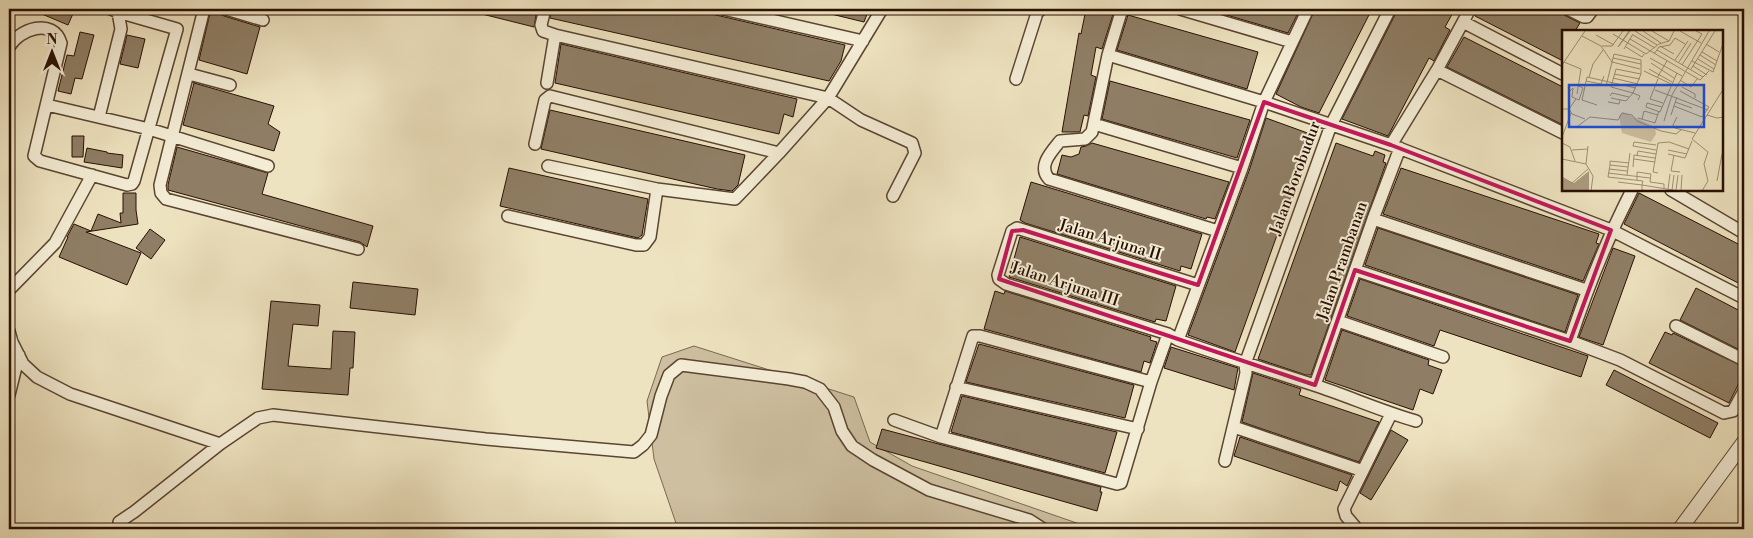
<svg xmlns="http://www.w3.org/2000/svg" width="1753" height="538" font-family="'Libre Bodoni',serif">
  <style>
    .green { fill: #cdbfa0; stroke: #7b6852 }
    .building { fill: #8f7e65; stroke: #291003 }
    .lines { fill: none; stroke-linecap: round; stroke-linejoin: round }
    .minor-casing { stroke: #5a4532; stroke-width: 14 }
    .tertiary-casing { stroke: #5a4532; stroke-width: 16 }
    .minor { stroke: #f4edd6; stroke-width: 11 }
    .tertiary { stroke: #f4edd6; stroke-width: 14 }
    .marked { fill: none; stroke: #c2185b; stroke-width: 4; stroke-linejoin: round }
    .labels { text-anchor: middle; dominant-baseline: central; stroke-width: 4; stroke-linejoin: round; paint-order: stroke }
    .street-label { font-size: 16px; fill: #291003; stroke: #f4edd6 }
    .inset-road { fill: none; stroke: #9f8f74; stroke-width: 1 }
    .view { fill: #1d4ed8; fill-opacity: 0.15; stroke: #1d4ed8; stroke-width: 2.5 }
    .inset-edge { fill: none; stroke: #291003; stroke-width: 2.5 }
  </style>
  <rect width="100%" height="100%" fill="#eee3c0"/>
  <filter id="stains"><feTurbulence type="fractalNoise" baseFrequency=".004" numOctaves="4"/><feColorMatrix values="0 0 0 0 .2 0 0 0 0 .09 0 0 0 0 .02 0 0 0 .5 -.17"/></filter>
  <radialGradient id="worn" r=".72"><stop offset=".6" stop-color="#630" stop-opacity="0"/><stop offset="1" stop-color="#630" stop-opacity=".3"/></radialGradient>
  <path class="green" d="M694,346L854,397L870,442L912,466L1094,529H678L654,459L647,401L662,357Z"/>
  <path class="building" d="M30,9H75L68,25Z
    M211,9H219L220,14L224,16L260,27L247,74L199,60Z
    M478,9H537L534,27L478,13Z
    M552,9H690L845,45L841,61L829,81L550,18Z
    M827,9H869L864,22L827,13Z
    M1086,9H1107L1114,11L1102,49L1096,47L1091,75L1096,77L1088,116L1084,115L1080,132H1062L1079,33L1081,34Z
    M1206,9H1300L1288,33Z
    M1315,9H1372L1319,113L1301,107L1276,94Z
    M1398,9H1455L1445,27L1450,30L1434,61L1429,58L1388,136L1342,119Z
    M1477,9H1561L1564,15L1580,23L1575,31H1563V61L1475,16Z
    M1128,15L1258,52L1247,89L1117,50Z
    M80,32L94,35L82,79L75,78L71,94L58,91L67,55L74,56Z
    M127,35L145,39L138,68L120,64Z
    M1464,37L1563,87V125L1447,67Z
    M561,44L797,99L793,117L784,114L779,134L555,83Z
    M1110,81L1250,120L1237,158L1102,119Z
    M194,83L274,106L268,124L280,132L274,151L183,125Z
    M550,110L745,155L738,185L732,191L717,189L541,149Z
    M1266,118L1313,135L1235,352L1188,335L1249,171Z
    M72,136H84L83,157H72Z
    M1092,143L1229,182L1215,219L1207,217L1206,219L1057,174L1062,155L1071,157L1079,154L1081,147L1086,146Z
    M1336,143L1373,156L1375,151L1385,155L1383,162L1386,163L1311,375H1306L1258,359Z
    M177,147L268,173L262,194L373,226L367,247L360,242L168,190V185Z
    M87,148L107,152V153L123,155L122,168L84,162Z
    M509,168L648,199L642,235L638,238L500,206Z
    M1401,168L1599,234L1596,243L1599,244L1583,281L1383,214Z
    M1031,182L1202,234L1191,269L1181,266L1180,271L1025,223L1020,220Z
    M123,193H136V210L138,224L86,232L141,253L127,285L59,257L68,237H67L74,224L91,231L98,214L121,223L120,213H123Z
    M1639,193L1744,247V286L1624,224Z
    M1378,228L1578,295L1565,332L1365,265Z
    M150,229L165,240L151,259L136,248Z
    M1020,237L1176,286L1166,321L1156,319L1155,322L1009,277Z
    M1613,248L1635,256L1603,345L1579,337Z
    M1360,279L1588,356L1581,377L1440,330L1434,346L1347,316Z
    M353,282L418,289L415,315L350,308Z
    M1696,288L1744,313V352L1680,320Z
    M995,291L1004,294L1005,291L1151,337L1150,340L1157,342L1150,363L1144,361L1141,372L984,329Z
    M271,301L320,305L318,326L293,324L288,366L331,369L333,331L355,332L353,368H350L348,395L262,389Z
    M1342,330L1429,360L1428,365L1442,370L1433,394L1420,389L1413,410L1325,380Z
    M1665,332L1672,335L1673,333L1744,367V373L1729,403L1649,363Z
    M979,344L1134,385L1125,418L966,382Z
    M1171,347L1238,368L1234,390L1164,368Z
    M1614,370L1718,423L1710,438L1606,385Z
    M1253,373L1301,389L1299,395L1379,422L1359,462L1242,422Z
    M962,396L1117,432L1105,473L951,432Z
    M882,429L1101,487L1100,492H1102L1097,511L876,448Z
    M1391,430L1408,440L1371,500L1360,493Z
    M1240,437L1352,475L1347,486L1340,481L1337,491L1234,456Z"/>
  <g class="lines">
    <g class="minor-casing">
      <path id="minor" d="M204,9L160,185L161,193L166,199L358,249
        M226,9L263,20
        M545,9L541,25L543,31L555,35L828,98L861,120L912,143L915,153L893,196
        M723,9L863,41
        M1122,9L1108,55L1092,132L1085,139L1060,141C1052,151 1037,166 1049,179L1218,231
        M1180,9L1292,42
        M1568,9L1584,17H1587L1593,9
        M1463,22L1563,74
        M9,47C19,29 53,17 61,43L34,156L40,161L127,185L132,184L134,181L177,29L118,12
        M1108,55L1264,102L1391,145L1611,230L1744,298
        M1437,70L1563,133
        M189,74L230,85
        M1016,79L1037,13L1041,9
        M547,83L555,35
        M47,105L149,129L268,166
        M99,117L121,29L118,12L111,9
        M1094,124L1242,168
        M535,144L545,100L550,96L779,153
        M1391,145L1437,70L1470,9
        M548,166L657,189L735,199L779,153L828,98L882,9
        M1671,190L1744,233
        M508,216L636,245H644L650,237L657,189
        M1373,219L1586,290
        M1355,270L1570,341L1620,360L1724,413L1733,411L1744,391
        M1198,285L1017,228L1012,231L998,275L999,279L1006,284L1168,334L1178,340C1223,356 1268,370 1314,385C1348,396 1381,411 1416,421
        M9,290L55,243L92,175
        M1338,321L1443,357
        M1676,326L1744,360
        M9,331L12,342L23,364L37,377L70,394L220,444
        M1178,340L1242,168L1264,102L1308,9
        M1570,341C1587,289 1607,239 1632,190
        M1315,385L1373,219L1400,148
        M956,387L1138,429
        M9,395L19,355
        M894,420L941,437L1117,484L1121,483L1151,382L1168,334
        M1234,427L1363,471
        M941,437L973,336H980L1151,382
        M1225,461L1246,373L1245,364L1331,125L1390,9
        M119,522L134,512L220,444L258,418L273,415L486,439L634,452L643,445L651,435L661,396L669,375L681,365L789,379L805,382L820,389L834,407L842,431L852,446L873,460L929,490L1029,520L1043,529
        M1357,529L1346,516L1344,509L1391,414"/>
    </g>
    <g class="tertiary-casing">
      <path id="tertiary" d="M1680,529L1744,442"/>
    </g>
    <use href="#minor" class="minor"/>
    <use href="#tertiary" class="tertiary"/>
  </g>
  <path class="marked" d="M1264,102L1391,145L1611,230L1570,341L1355,270L1315,385L999,279L1012,231L1023,230L1198,285Z"/>
  <g class="labels">
    <g class="street-label">
      <text transform="translate(1295 178) rotate(-70)">Jalan Borobudur</text>
      <text transform="translate(1110 240) rotate(17)">Jalan Arjuna II</text>
      <text transform="translate(1342 261) rotate(-71)">Jalan Prambanan</text>
      <text transform="translate(1065 284) rotate(18)">Jalan Arjuna III</text>
    </g>
  </g>
  <g transform="translate(1562 30)">
    <rect width="161" height="161" fill="#eee3c0"/>
    <path d="M61,82L93,97L94,104L89,112L60,103L57,86Z" fill="#cdbfa0"/>
    <path d="M27,141V161H0V148L12,153Z" fill="#ab9b80"/>
    <path class="inset-road" d="M67,1L56,17L68,1M73,1L95,15M81,1L99,13M90,1L107,11M118,1L139,13M51,4L84,24L97,14L107,11L112,1M34,5L52,15M71,5L93,18M20,6L39,16L50,32L78,39M68,9L138,50L147,41M144,14L157,22M40,16H50L61,1M98,16L112,24M64,17L80,27L82,24M62,19L71,4M95,20L141,47M140,22L155,31M92,24L97,17L108,15L113,8L123,14M138,25L154,35M51,28L79,34M88,28L120,46M136,29L152,39M113,30L126,11M130,31L151,42L162,11M2,32L19,39L15,64M117,32L129,13M89,33L112,48M0,35L23,1M120,35L140,4L134,1M131,36L145,45M87,39L110,52M129,39L153,1M82,41L109,54M52,44L78,49M27,47L31,34L41,20M51,48L76,54M95,48L105,31M96,49L88,69L101,73M118,50L129,57L135,49M24,51L39,54L42,46M44,56L52,24L79,30V44L71,63L64,71L49,68M120,57L133,64V68M93,60L146,80M6,63L11,58L10,67L17,70L21,58L17,56M48,66L50,63L67,67M76,70L78,66L71,63L49,57L54,39L79,44M46,72L57,74L58,70M113,72L130,78M85,73L84,77L98,82M85,73L100,77M35,75L20,70L25,47L74,58M112,76L140,87L147,77L118,61M0,79H7L14,69M7,79L10,84L23,89M98,82L115,43M109,85L115,67M145,85L155,88L162,87M115,87L111,95L113,98L133,103M76,88L93,93L97,81M80,89L82,81L96,85M102,91L110,65L147,1M16,96L28,87L56,90L60,83L70,85L75,91L99,101L114,104L119,100M0,107L9,83M0,113L8,117L13,131M94,115L72,112L71,116L94,120M10,120L26,119M106,120L125,124M106,124L123,128L130,111M75,125L76,121L94,124M112,125L109,141L118,142M0,129L24,134L31,146L29,161M72,129L93,132M24,134L26,116M48,135V131L67,133M66,137L48,135L46,147L81,151L80,155L117,161M71,137L72,125L93,128M47,139L65,141M46,143L88,148M96,143L91,142L96,113L107,112L127,119M65,145L68,123M0,147L10,153L26,139M75,150V142L89,144L88,152L102,154V158M155,151L160,124M56,152L80,155V160L85,161M106,159L108,144M110,160L112,145M114,160L116,145M119,161L120,145M140,161L146,151L142,134L146,122L130,109L162,58"/>
    <path class="view" d="M7,55H142V97H7Z"/>
    <rect width="161" height="161" class="inset-edge"/>
  </g>
  <rect width="1753" height="538" fill="none" stroke="#eee3c0" stroke-width="30"/>
  <rect x="10" y="10" width="1733" height="518" fill="none" stroke="#291003" stroke-width="2.5"/>
  <rect x="15" y="15" width="1723" height="508" fill="none" stroke="#291003"/>
  <g transform="translate(52 52)" stroke="#f4edd6" stroke-width="4" paint-order="stroke">
  <path d="M0-4L9 19L0 12L-9 19Z" fill="#291003"/>
  <text y="-8" font-size="14" font-weight="bold" text-anchor="middle" fill="#291003">N</text>
  </g>
  <rect width="100%" height="100%" filter="url(#stains)"/>
  <rect width="100%" height="100%" fill="url(#worn)"/>
</svg>
